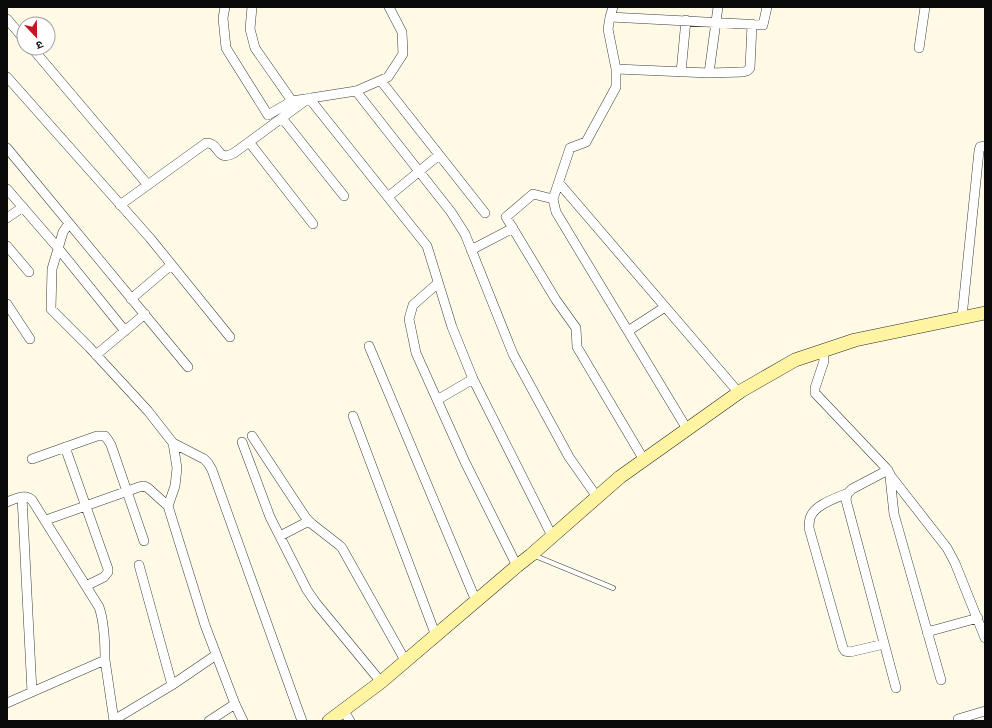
<svg xmlns="http://www.w3.org/2000/svg" width="992" height="728" font-family="Georgia,'Noto Sans Devanagari',serif">
  <style>
    .lines { fill: none; stroke-linecap: round; stroke-linejoin: round }
    .service-casing { stroke: #3d3d3d; stroke-width: 5.5 }
    .minor-casing { stroke: #3d3d3d; stroke-width: 10 }
    .secondary-casing { stroke: #2c2c2c; stroke-width: 14 }
    .service { stroke: #fff; stroke-width: 4.5 }
    .minor { stroke: #fff; stroke-width: 9 }
    .secondary { stroke: #fff4a1; stroke-width: 13 }
  </style>
  <rect width="100%" height="100%" fill="#fffae6"/>
  <g class="lines">
    <g class="service-casing">
      <path id="service" d="M533,555L613,588"/>
    </g>
    <g class="minor-casing">
      <path id="minor" d="M225,7L223,18L226,48L268,115L292,101
        M252,7L250,29L255,48L292,101L356,91L388,77L403,54L402,32L389,7
        M613,7L610,17L608,29L616,69V87L586,142L570,148L553,199L556,212L687,429
        M610,17L763,25L767,7
        M7,19L24,39
        M32,48L148,185
        M919,48L925,7
        M616,69L709,73L743,72L747,71L750,68L752,24
        M681,72L686,20
        M709,73L718,7
        M7,77L150,238L230,337
        M381,81L485,213
        M356,91L451,212L465,234L513,354L569,457L597,497
        M282,118L344,196
        M249,142L313,224
        M7,148L188,367
        M559,183L739,393
        M7,189L58,248L125,331
        M388,197L439,155
        M553,199L533,194L506,217L556,300L576,328L577,347L644,460
        M120,205L206,143C220,142 216,163 234,153L309,98L427,246L452,327L473,379L552,536
        M7,218L23,207
        M69,223L63,232L52,269L51,309L89,347L148,411L173,443L177,468L175,486L168,506L205,625L235,704L243,721
        M7,246L29,272
        M471,250L513,228
        M438,283L413,305L409,319L416,353L465,462L517,566
        M131,299L171,265
        M7,304L30,339
        M962,317L979,151L980,147L985,146
        M628,331L665,307
        M369,346L476,601
        M823,351L824,361L815,388V393L886,468L890,474V477L894,514L941,680
        M96,355L145,314
        M437,400L473,379
        M353,416L436,636
        M252,436L306,518L312,524L339,545L342,548L406,662
        M242,442L270,517L307,590L316,603L381,682
        M173,443L204,459L208,463L212,470L302,721
        M65,447L108,569V572L104,577L86,586
        M32,459L97,436H105L108,440L111,445L144,541
        M888,470L852,489L847,494L846,500L896,688
        M890,475L947,548L955,563L985,638
        M848,493C836,498 814,505 810,518C809,522 809,525 809,528L843,648L845,651L850,652L884,644
        M22,497L32,692
        M7,502C15,499 25,493 32,500L99,607C104,621 105,645 105,660L114,721
        M46,520L139,487L144,486L148,488L168,506
        M280,536L309,521
        M139,565L172,685
        M927,632L978,618
        M7,703L105,660
        M343,710L350,721
        M958,719L985,711
        M114,720L172,685L216,655
        M209,721L235,704"/>
    </g>
    <g class="secondary-casing">
      <path id="secondary" d="M329,721L381,682L517,566L531,555L620,477L741,391L795,360L855,340L985,313"/>
    </g>
    <use href="#service" class="service"/>
    <use href="#minor" class="minor"/>
    <use href="#secondary" class="secondary"/>
  </g>
  <rect width="992" height="728" fill="none" stroke="#0a0a0a" stroke-width="16"/>
  <g transform="translate(36 36) rotate(158)"><circle r="19" fill="#ffffff" stroke="#9d9d9d"/>
  <path d="M0-3L7 15L0 10L-7 15Z" fill="#c6151e"/>
  <text y="-6" font-size="11" font-weight="bold" text-anchor="middle" fill="#0a0a0a">उ</text>
  </g>
</svg>
